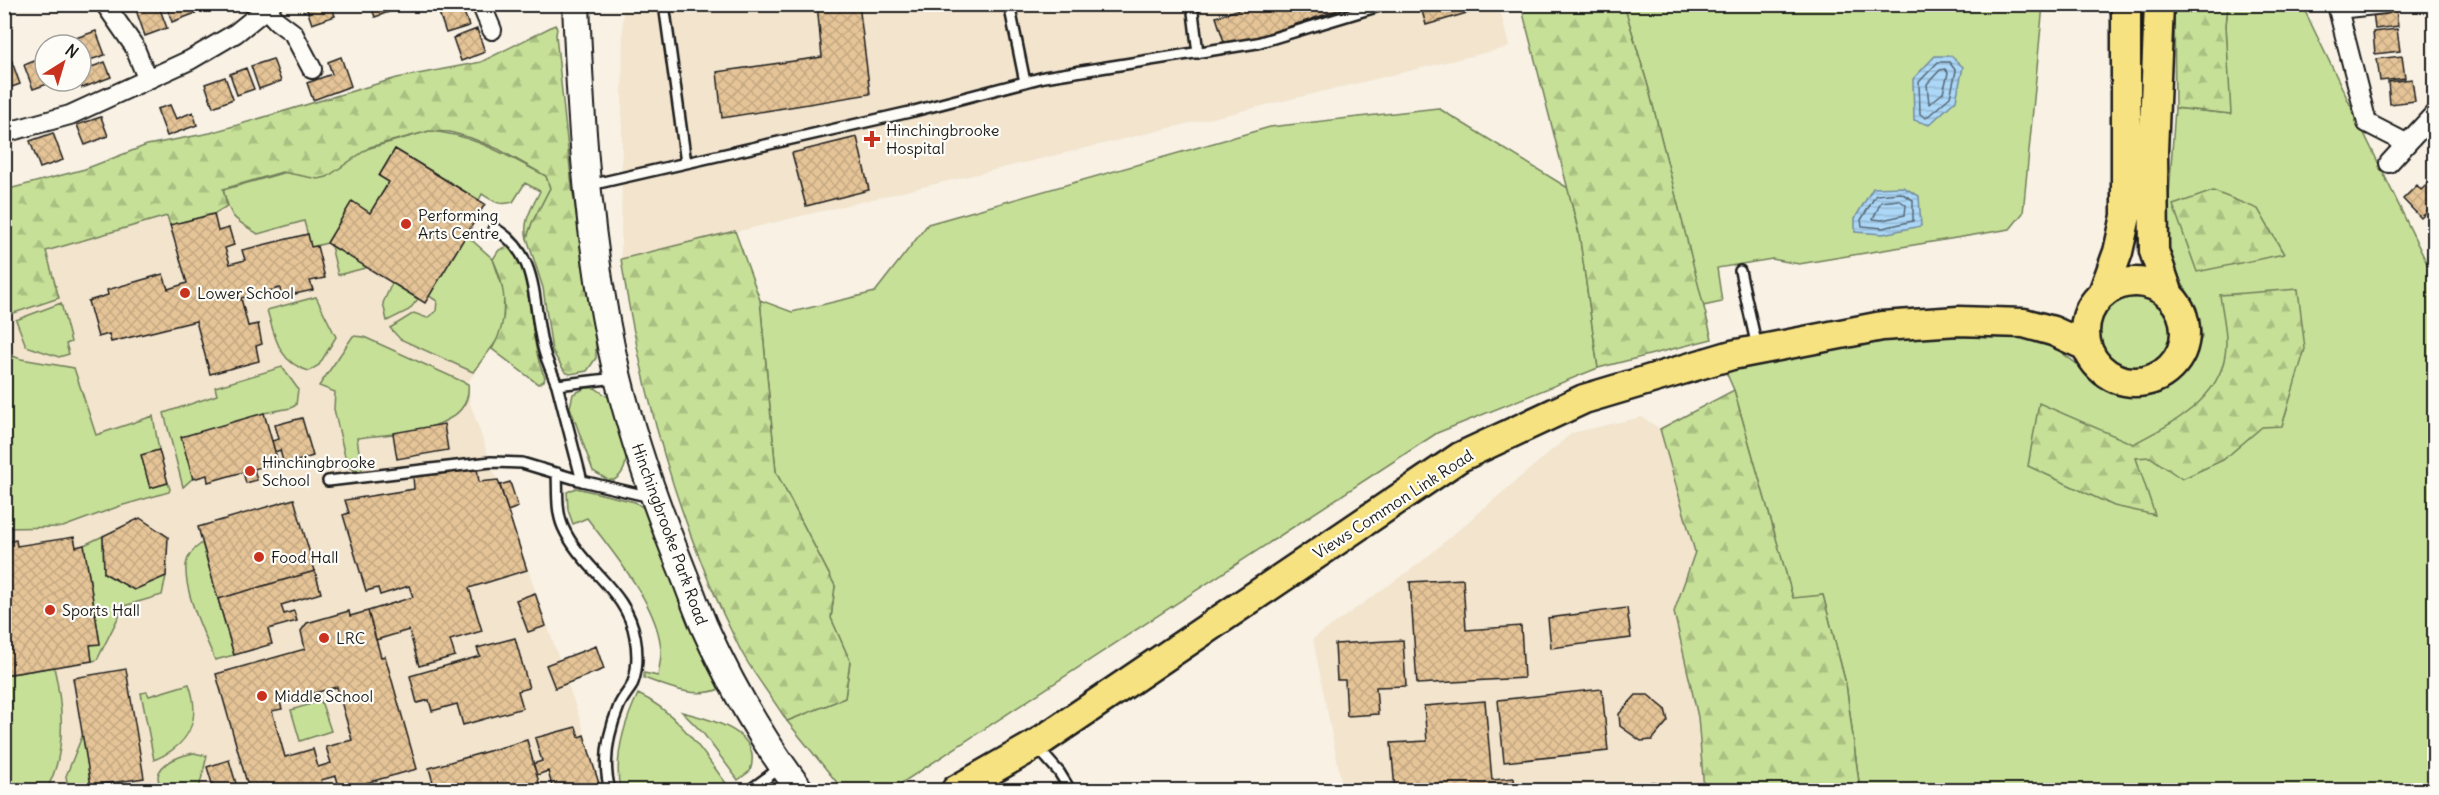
<svg xmlns="http://www.w3.org/2000/svg" width="2439" height="795" font-family="Delius,sans-serif">
  <style>
    .built { fill: #f2e4cd }
    .green { fill: #c6e097; stroke: #717e5a; stroke-width: 1.5 }
    .forest { fill: url(#forest-firs); stroke: #717e5a; stroke-width: 1.5 }
    .water { fill: url(#water-rules); stroke: #728c9f; stroke-width: 1.5 }
    .lines { fill: none; stroke-linecap: round; stroke-linejoin: round }
    .shore { stroke: #566774; stroke-width: 1.5 }
    .building { fill: url(#building-cross-hatch); stroke: #1c1c1c; stroke-width: 1.5; fill-rule: evenodd }
    .lane-casing { stroke: #1c1c1c; stroke-width: 14 }
    .street-casing { stroke: #1c1c1c; stroke-width: 22 }
    .secondary-casing { stroke: #1c1c1c; stroke-width: 30 }
    .primary-casing { stroke: #1c1c1c; stroke-width: 33 }
    .lane { stroke: #fdfcf7; stroke-width: 9 }
    .street { stroke: #fdfcf7; stroke-width: 18 }
    .secondary { stroke: #fdfcf7; stroke-width: 26 }
    .primary { stroke: #f7e281; stroke-width: 28 }
    .poi-dot { fill: #c8321e; stroke: #fdfcf7; stroke-width: 2 }
    .labels { text-anchor: middle; dominant-baseline: central; stroke-width: 4.5; stroke-linejoin: round; paint-order: stroke }
    .poi-label { font-size: 16px; fill: #1c1c1c; stroke: #fdfcf7; text-anchor: start }
    .street-label { font-size: 16px; fill: #1c1c1c; stroke: #fdfcf7 }
  </style>
  <defs>
    <pattern id="forest-firs" width="22" height="20" patternUnits="userSpaceOnUse" patternTransform="scale(1.5)"><rect width="22" height="20" fill="#c6e097"/><path d="M5 1l3.5 6h-7zM16 11l3.5 6h-7z" fill="#aac082"/></pattern>
    <pattern id="water-rules" width="6" height="5" patternUnits="userSpaceOnUse" patternTransform="scale(1.5)"><rect width="6" height="5" fill="#acd7f7"/><path d="M0 2.5h6" fill="none" stroke="#93b8d3"/></pattern>
    <pattern id="building-cross-hatch" width="8" height="8" patternUnits="userSpaceOnUse" patternTransform="scale(1.5)"><rect width="8" height="8" fill="#e5c497"/><path d="M0 0l8 8M0 8l8-8" fill="none" stroke="#c4a882"/></pattern>
  </defs>
  <rect width="100%" height="100%" fill="#f8f1e4"/>
  <filter id="ink" filterUnits="userSpaceOnUse"><feTurbulence type="fractalNoise" baseFrequency=".0167" numOctaves="2"/><feDisplacementMap in="SourceGraphic" scale="12" xChannelSelector="R" yChannelSelector="G"/><feConvolveMatrix kernelMatrix="1 2 1 2 8 2 1 2 1" color-interpolation-filters="sRGB"/></filter>
  <g filter="url(#ink)">
    <path class="built" d="M623,5H1499L1509,47L621,259Z
      M395,149L485,204L466,235L493,259L492,349L468,382L470,403L582,725L601,790H5V254Z
      M1642,417L1660,429L1695,552L1674,612L1698,717L1705,790H1343L1313,639L1420,563L1572,433Z"/>
    <path class="green" d="M1624,5H2043L2023,213L2010,229L1799,264L1772,259L1717,268L1722,302L1703,306L1648,86Z
      M2228,5H2302L2434,278V790H1860L1846,684L1823,595L1793,599L1734,390L1723,365L1887,336L2031,338L2058,350L2113,391L2138,396L2169,388L2190,365L2202,337L2197,308L2165,255L2175,108L2230,114L2226,25Z
      M1438,108L1568,188L1580,239L1598,368L1437,433L891,790H843L787,721L845,698L850,661L831,618L835,586L776,472L760,300L792,312L875,292L928,224L1270,127Z
      M429,131C473,134 507,156 546,176L550,188L532,223L527,238C522,220 533,207 540,191L525,183L513,202C499,206 493,201 482,194L479,200L395,149L379,176L389,182L370,213L352,202L327,243L311,247L304,221L258,234C231,217 232,220 223,190Z
      M466,235L493,259L504,292L503,325L499,338L473,372L400,339L390,328L414,313L427,318L436,311L437,301L429,296Z
      M331,246L369,267L338,275Z
      M392,283L418,299L409,310L387,321L383,303Z
      M2094 332a41 41 0 1 1 82 0a41 41 0 1 1-82 0Z
      M316,297L336,337L319,365L309,371C278,363 275,336 267,310Z
      M61,303L71,342L66,344L69,354L59,357L26,346L16,320Z
      M353,336L364,337L468,384C474,433 391,433 357,438L362,471H356L348,467L346,461L334,409L335,392L319,386Z
      M4,353L21,359L74,368L96,435L153,416L159,450L142,455L150,488L168,483L170,489L169,492L120,506L63,527L5,528Z
      M282,367L298,389L296,405L291,408L264,413L183,487L164,413L217,395L215,387Z
      M586,388H595L611,399C617,421 640,465 614,480H608L593,471L570,407L573,394Z
      M576,488L635,502L645,509L722,688C696,700 668,687 644,678V673L658,676C659,668 661,660 661,652C660,607 613,553 587,518L573,524L568,510L567,492Z
      M103,536L104,573L134,590L166,576L162,595L124,606L97,660L92,661L90,645L100,643L84,545Z
      M202,543L234,655L215,660C204,633 184,594 186,565C187,555 195,548 202,543Z
      M54,667C63,706 67,754 46,790H5V675Z
      M189,684C202,721 189,745 154,760L141,693L147,692L149,696Z
      M638,694C679,712 705,756 731,790H620C614,757 623,725 638,694Z
      M321,701L331,731L300,741L291,710Z
      M682,712C709,719 764,731 750,771L738,780L703,733Z
      M83,734L91,786L74,787L67,782L66,776Z
      M194,753L207,756L200,784L201,790H161C160,786 158,781 158,776C160,762 183,755 194,753Z"/>
    <path class="forest" d="M1521,5H1624L1648,86L1712,339L1598,368L1579,233Z
      M2174,5H2228L2226,25L2231,114L2175,108Z
      M555,25L557,28L556,35L572,187L596,340V358L587,371L570,374L565,372L552,351L543,288L527,238L532,223L550,188L546,176L498,149L471,138L450,132L429,131L370,147L327,177L318,179L282,172L223,189L227,206L214,214L170,225L167,216L46,251L59,298L5,316V190L85,169L147,145L210,133L397,78L481,62Z
      M2213,191L2258,209L2284,254L2197,272L2173,205Z
      M735,231L760,300L776,472L835,586L831,618L850,661L845,698L787,721C772,697 753,674 740,649C678,526 642,394 621,259Z
      M508,246C534,263 528,347 545,377L544,381L538,384L492,349C509,321 507,289 493,259L499,250Z
      M2298,289L2305,349L2282,426L2262,427L2223,460L2182,479L2150,457L2136,458L2155,515L2114,506L2028,466L2039,403L2133,444C2175,422 2227,397 2226,341C2226,326 2222,310 2220,295Z
      M1734,390L1793,598L1823,595L1846,684L1860,790H1704L1698,717L1674,612L1695,552L1660,429Z"/>
    <path class="water" d="M1935,56H1951L1963,67L1956,100L1929,125L1914,120L1913,79Z
      M1903,187L1919,196L1921,226L1883,234L1855,232V218L1873,188Z"/>
    <g class="lines">
      <path class="shore" d="M1938,62H1949L1956,71L1950,97L1926,118L1920,114L1919,82Z
        M1945,69L1948,73L1943,93L1929,104L1927,84L1940,70Z
        M1901,193L1913,200V221L1883,228L1862,226L1861,220L1876,195Z
        M1899,200L1906,205L1905,215L1882,220L1873,219L1881,202Z"/>
    </g>
    <path class="building" d="M152,4H158L167,28L145,36L136,10Z
      M166,4H193L196,13L172,22Z
      M305,4H331L335,16L312,24Z
      M370,4H396L397,9L375,17Z
      M454,4H461L469,26L446,33L438,10Z
      M817,4H859L870,94L722,118L717,72L822,57Z
      M1242,4H1356L1226,48L1216,17L1243,8Z
      M1420,4H1486L1487,7L1426,25Z
      M2396,9L2398,26L2375,29L2373,11Z
      M477,29L485,52L461,61L453,38Z
      M2397,29L2400,51L2375,54L2373,32Z
      M96,31L105,55L81,63V45H75L73,39Z
      M2402,56L2405,78L2380,81L2377,59Z
      M45,57V81H56L33,89L24,65Z
      M341,57L351,86L313,100L307,83L332,74L328,62Z
      M11,59L20,84L4,90V61Z
      M273,59L281,81L259,89L251,66Z
      M105,62L111,77L82,88L80,81L81,71Z
      M246,68L254,89L237,95L230,74Z
      M225,77L233,99L213,107L205,84Z
      M2412,79L2415,101L2390,104L2388,82Z
      M170,105L176,119L193,112L197,125L167,136L157,109Z
      M101,117L108,136L85,145L77,125Z
      M53,133L63,160L40,168L30,141Z
      M857,137L869,190L806,206L792,153Z
      M395,149L485,204L425,303L327,243L352,201L370,213L389,182L379,176Z
      M2434,178V205L2421,218L2403,199L2417,185L2421,190Z
      M214,214L218,231L229,228L234,245L225,248L230,264L245,260L242,250L308,234L311,247L317,246L325,278L310,281L313,290L281,297L280,288L241,298L248,326L258,324L262,344L256,346L259,361L210,374L196,321L111,342L109,334L98,337L88,301L108,295L107,290L163,274L168,289L187,283L170,225Z
      M264,413L278,462L254,469L257,480L246,483L243,472L208,482L207,475L193,479L181,437Z
      M302,418L313,456L284,465L280,450L275,452L272,441L279,439L275,425Z
      M444,424L448,450L397,459L393,433Z
      M159,450L168,483L150,488L141,455Z
      M477,468L479,482L498,480L527,570L469,588L482,631L450,640L455,656L419,666L409,630L376,640L368,611L413,597L409,586L380,595L378,588L366,591L343,515L349,513L345,500L414,489L413,476Z
      M510,482L518,507L508,511L500,485Z
      M294,499L315,571L218,599L198,527Z
      M140,518L168,537L166,576L134,590L104,573L103,536Z
      M74,537L76,547L84,545L100,644L90,645L92,661L4,675V542L16,540L17,546Z
      M315,571L321,593L281,605L284,614L294,611L297,621L268,629L272,644L234,655L218,599Z
      M1463,579L1466,630L1521,626L1524,678L1417,684L1410,582Z
      M535,593L546,626L528,632L516,600Z
      M1627,608L1631,638L1551,648L1548,618Z
      M349,611L350,616L368,611L381,657L385,656L417,769L340,790L336,776L321,780L324,790H249L216,674L305,649L301,631L307,623ZM337,687L352,740L326,747L331,763L318,767L313,749L285,757L272,711L282,709L280,702Z
      M515,638L529,688L518,691L523,708L463,725L457,704L432,711L429,700L417,703L410,676L480,656L477,648Z
      M1403,640L1406,686L1376,687L1378,714L1347,716L1345,680H1337L1335,644Z
      M596,646L604,669L555,688L546,665Z
      M126,669L144,778L91,786L73,678Z
      M1602,689L1608,751L1504,762L1498,700Z
      M1636,695H1648L1665,709L1668,721L1652,740L1641,741L1620,726L1619,714Z
      M1485,701L1492,780L1514,778L1515,790H1395L1391,743L1427,741L1424,706Z
      M576,727L579,737L584,735L601,790H553L548,771L537,775L533,764L542,761L535,738Z
      M527,740L541,790H435L429,768Z
      M229,760L238,790H214L207,767Z"/>
    <g class="lines">
      <g class="lane-casing">
        <path id="lane" d="M664,4L686,163
          M1009,4L1025,82
          M1192,4L1198,53
          M590,185L914,111L1044,77L1257,43L1386,4
          M494,228C542,256 531,305 544,351C547,362 553,374 557,385
          M1740,271L1757,347
          M616,378L557,385L582,481L651,497
          M557,473C558,491 556,511 563,527C581,568 628,591 635,637C638,652 638,673 631,687C627,693 622,699 619,706C608,733 602,762 610,790
          M328,481L491,462L522,463L582,481
          M1037,747L1059,772L1070,790
          M750,790L780,768
          M1651,790L1653,788"/>
      </g>
      <g class="street-casing">
        <path id="street" d="M105,4L134,46L147,78
          M481,4L492,30
          M2385,4L2338,9L2367,123L2406,143
          M266,9L277,21L293,33L312,69
          M4,133L70,115L190,60L236,33L272,4
          M2389,163L2434,114"/>
      </g>
      <g class="secondary-casing">
        <path id="secondary" d="M576,4C581,130 589,256 618,378C634,443 656,505 681,567C689,587 696,607 704,626C730,684 762,740 800,790"/>
      </g>
      <g class="primary-casing">
        <path id="primary" d="M2159,4L2153,151L2154,251L2169,295
          M2085 332a50 50 0 1 1 100 0a50 50 0 1 1-100 0Z
          M2103,293L2118,252L2126,216V4
          M956,790L1035,745L1460,457L1584,399L1732,355L1882,326L1958,321L2024,323L2053,331L2086,346"/>
      </g>
      <use href="#lane" class="lane"/>
      <use href="#street" class="street"/>
      <use href="#secondary" class="secondary"/>
      <use href="#primary" class="primary"/>
    </g>
  </g>
  <g class="poi-dot">
    <path d="M869 130h6v6h6v6h-6v6h-6v-6h-6v-6h6z"/>
    <circle cx="406" cy="224" r="6"/>
    <circle cx="185" cy="293" r="6"/>
    <circle cx="250" cy="471" r="6"/>
    <circle cx="259" cy="557" r="6"/>
    <circle cx="50" cy="610" r="6"/>
    <circle cx="324" cy="638" r="6"/>
    <circle cx="262" cy="696" r="6"/>
  </g>
  <g class="labels">
    <g class="poi-label">
      <text x="886" y="130">Hinchingbrooke<tspan x="886" dy="18">Hospital</tspan></text>
      <text x="418" y="215">Performing<tspan x="418" dy="18">Arts Centre</tspan></text>
      <text x="197" y="293">Lower School</text>
      <text x="262" y="462">Hinchingbrooke<tspan x="262" dy="18">School</tspan></text>
      <text x="271" y="557">Food Hall</text>
      <text x="62" y="610">Sports Hall</text>
      <text x="336" y="638">LRC</text>
      <text x="274" y="696">Middle School</text>
    </g>
    <g class="street-label">
      <text transform="translate(1393 504) rotate(-33)">Views Common Link Road</text>
      <text transform="translate(670 534) rotate(70)">Hinchingbrooke Park Road</text>
    </g>
  </g>
  <rect width="2439" height="795" fill="none" stroke="#fdfcf7" stroke-width="24"/>
  <rect x="12" y="12" width="2415" height="771" fill="none" stroke="#1c1c1c" stroke-width="2" filter="url(#ink)"/>
  <g transform="translate(63 63) rotate(37)"><circle r="28" fill="#fdfcf7" stroke="#a3a29f" stroke-width="1.5"/>
  <path d="M0-4.5L10 22L0 15L-10 22Z" fill="#c8321e"/>
  <text y="-9" font-size="16" font-weight="bold" text-anchor="middle" fill="#1c1c1c">N</text>
  </g>
</svg>
